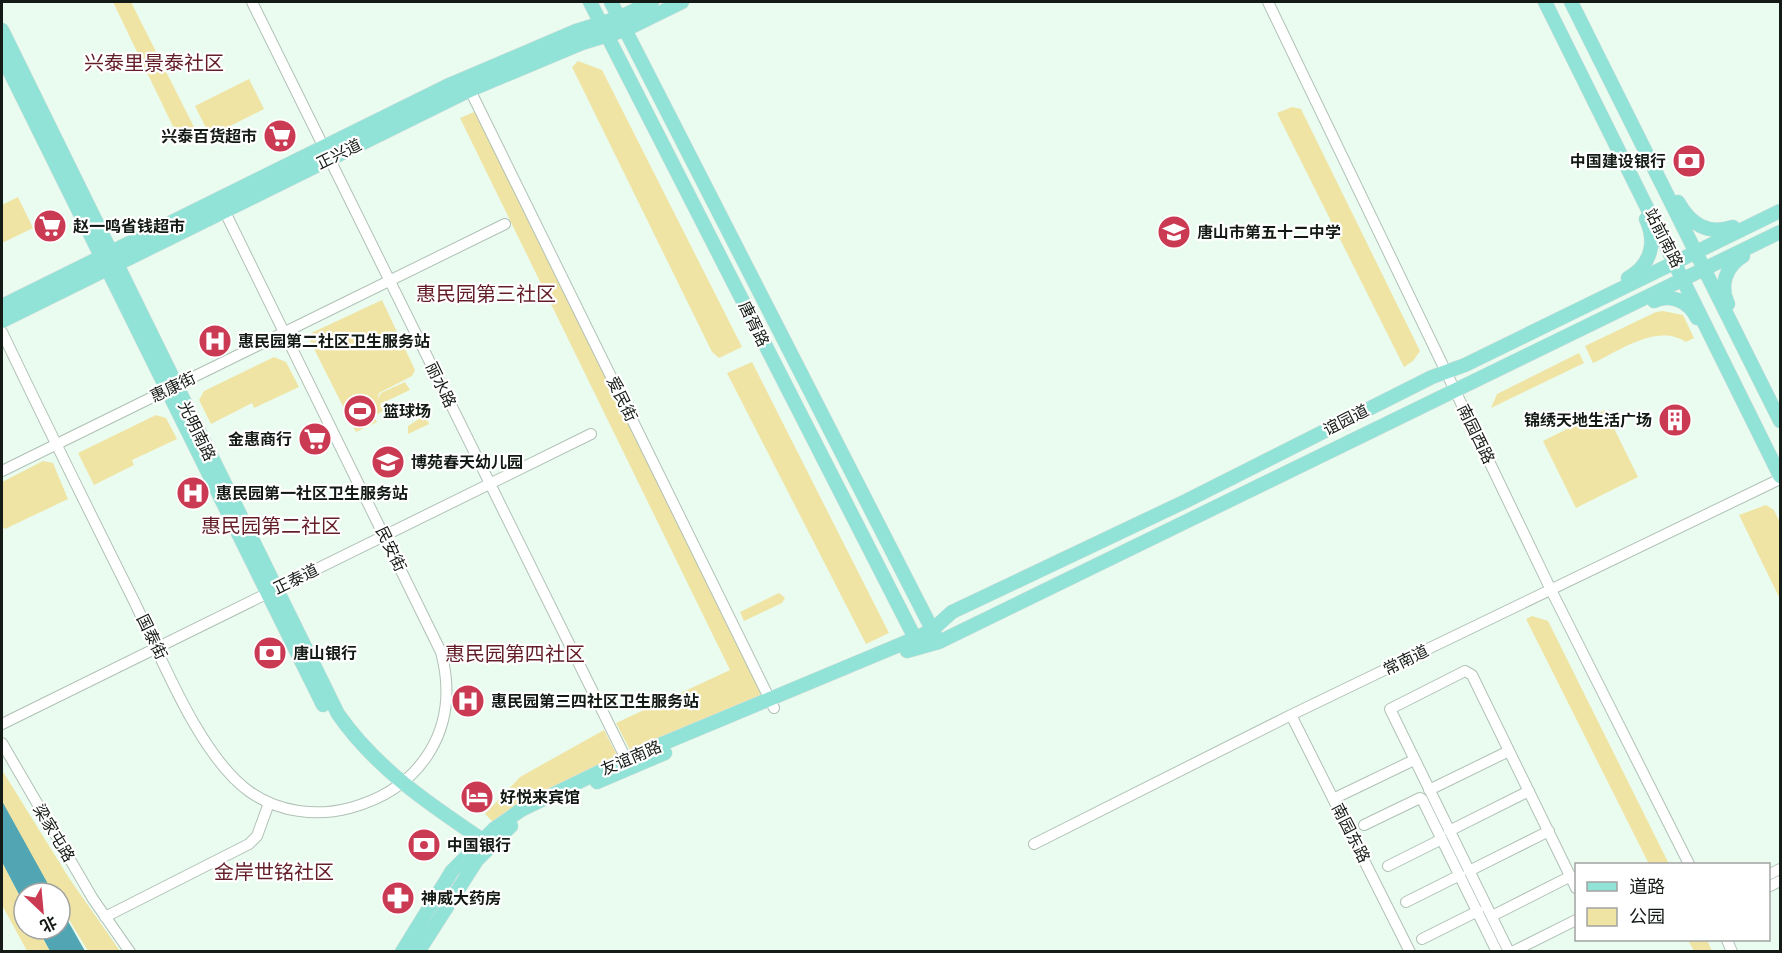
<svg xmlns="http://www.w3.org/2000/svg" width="1782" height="953" font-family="Jost,'Noto Sans SC',sans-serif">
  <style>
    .green { fill: #f0e4a5 }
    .water { fill: #52a5b3 }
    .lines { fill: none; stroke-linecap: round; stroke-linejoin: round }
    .minor-casing { stroke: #b0c1b5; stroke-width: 12 }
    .major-casing { stroke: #dedfde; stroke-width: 15 }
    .minor { stroke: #fff; stroke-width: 10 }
    .major { stroke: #92e3d7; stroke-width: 14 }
    .labels { text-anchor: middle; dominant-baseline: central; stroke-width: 4.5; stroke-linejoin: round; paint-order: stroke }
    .poi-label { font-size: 16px; font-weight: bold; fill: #141a15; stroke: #fff; text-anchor: start }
    .street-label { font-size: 16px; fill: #141a15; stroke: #fff }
    .quarter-label { font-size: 20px; fill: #631e28; stroke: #fff }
  </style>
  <rect width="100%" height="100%" fill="#eafcef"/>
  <path class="green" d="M113,2H131L198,135L195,140L181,143Z
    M578,61L602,70L742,347L719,358L712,352L572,67Z
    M249,79L264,109L210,136L195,106Z
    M1292,107L1301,109L1420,351L1413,361L1404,367L1277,113Z
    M474,112L484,126L765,696L631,752L616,723L730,670L460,118Z
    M18,197L33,228L2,243V205Z
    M382,300L415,370L412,376L379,393L378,399L381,393L405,382L410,390L380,404L383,411L374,416L377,422L356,432L307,335Z
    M1663,311L1683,315L1694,338L1686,342C1657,323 1621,350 1593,363L1585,346L1656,312Z
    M1579,353L1584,363L1491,408L1497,394Z
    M274,357L286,362L299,387L254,408L252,403L211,424L199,400L204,391Z
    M752,362L889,633L866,644L727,373Z
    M413,402L416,408L393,420L385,416Z
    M1605,410L1638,477L1576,508L1543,441Z
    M156,415L166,418L177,439L132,460L134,465L94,485L78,453Z
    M425,415L429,424L408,434V426Z
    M43,461L53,463L68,499L5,529L2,526V482Z
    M1766,505L1774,510L1780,523V599L1739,515Z
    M779,593L785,598L782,603L744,621L740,612Z
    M1532,616L1548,621L1669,864H1649L1526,619Z
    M604,730L618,757L528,798L494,823L485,814L520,777Z
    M2,770L69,878L120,951H88L60,905V893H52L2,809Z
    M2,862L24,904V929H38L50,951H27L2,905Z
    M1688,940H1707L1712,951H1694Z"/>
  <path class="water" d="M2,801L53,893H24V904L2,862Z
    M60,907L85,951H50L38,929H60Z"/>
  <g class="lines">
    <g class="minor-casing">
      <path id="minor" d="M252,2L629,765
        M1268,2L1551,590L1689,864
        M470,90L774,708
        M2,332C45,422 89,511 134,601C161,657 200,757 250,792C279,812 316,817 350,808C423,788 461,727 441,652L224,210
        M2,471L505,224
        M1291,715L1410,952
        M2,724L591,434
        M2,743L93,899L130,952
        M1429,790L1509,751
        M1333,799L1414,760
        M1364,825L1420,798L1422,799L1497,952
        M1449,831L1529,791
        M1034,844L1291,715L1780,479
        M1388,866L1442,839
        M1469,871L1549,831
        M1768,875L1780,869
        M1768,887L1780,881
        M1406,902L1460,875
        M1492,916L1571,876
        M105,917L249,844L257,836L269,803
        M1422,939L1478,911
        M1727,940L1732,952
        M1509,952L1390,709L1465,671L1472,675L1576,888
        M1512,952L1576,920"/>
    </g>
    <g class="major-casing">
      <path id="major" d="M590,2L919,646
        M611,2L936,637
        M1545,2L1780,476
        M1571,2L1780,421
        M2,30L338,714C377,770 432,806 487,843
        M2,56L323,705
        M1678,202C1691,225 1708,235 1733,227
        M1628,278C1651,265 1657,243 1646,219
        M1654,301C1671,294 1688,300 1697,318
        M1728,304C1719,286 1726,266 1743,256
        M2,306L447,86L576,31L618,18L652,2
        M2,321L470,90L582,43L625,30L682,2
        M907,651L939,642L1780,232
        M597,782L665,753
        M402,952L452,871L494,829L521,810L626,759L916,638L932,630L952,612L1186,501L1432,377L1465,365L1780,211
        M418,952L477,860L511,826"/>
    </g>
    <use href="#minor" class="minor"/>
    <use href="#major" class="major"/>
  </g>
  <defs>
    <g id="supermarket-disc" transform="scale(1.725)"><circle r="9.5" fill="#cb3a53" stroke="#fff"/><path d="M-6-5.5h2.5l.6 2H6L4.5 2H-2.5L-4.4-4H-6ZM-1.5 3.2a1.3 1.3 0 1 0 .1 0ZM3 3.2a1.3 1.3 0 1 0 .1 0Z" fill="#fff"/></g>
    <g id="bank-disc" transform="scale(1.725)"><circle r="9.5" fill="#cb3a53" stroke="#fff"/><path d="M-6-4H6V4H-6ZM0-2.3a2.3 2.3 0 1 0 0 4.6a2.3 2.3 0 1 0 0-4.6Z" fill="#fff"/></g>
    <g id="school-disc" transform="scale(1.725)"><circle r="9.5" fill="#cb3a53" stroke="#fff"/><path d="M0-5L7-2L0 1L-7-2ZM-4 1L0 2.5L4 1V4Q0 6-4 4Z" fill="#fff"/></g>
    <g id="hospital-disc" transform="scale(1.725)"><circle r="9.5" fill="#cb3a53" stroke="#fff"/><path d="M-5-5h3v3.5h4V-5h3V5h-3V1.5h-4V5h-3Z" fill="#fff"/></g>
    <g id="stadium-disc" transform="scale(1.725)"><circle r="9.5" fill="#cb3a53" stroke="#fff"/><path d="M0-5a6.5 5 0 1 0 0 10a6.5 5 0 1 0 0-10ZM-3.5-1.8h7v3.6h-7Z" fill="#fff"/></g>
    <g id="building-disc" transform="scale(1.725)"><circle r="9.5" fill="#cb3a53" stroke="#fff"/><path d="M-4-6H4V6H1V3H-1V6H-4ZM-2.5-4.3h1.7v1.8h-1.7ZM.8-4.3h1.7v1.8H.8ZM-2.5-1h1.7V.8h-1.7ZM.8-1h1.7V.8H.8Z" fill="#fff"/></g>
    <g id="hotel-disc" transform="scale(1.725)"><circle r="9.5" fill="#cb3a53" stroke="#fff"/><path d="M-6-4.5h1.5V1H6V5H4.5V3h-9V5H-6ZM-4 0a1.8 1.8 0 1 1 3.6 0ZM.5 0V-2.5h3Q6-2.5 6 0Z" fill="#fff"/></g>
    <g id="pharmacy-disc" transform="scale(1.725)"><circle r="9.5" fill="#cb3a53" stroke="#fff"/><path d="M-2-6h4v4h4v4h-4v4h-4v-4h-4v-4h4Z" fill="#fff"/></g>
  </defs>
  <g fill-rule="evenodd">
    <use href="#supermarket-disc" x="280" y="136"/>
    <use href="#bank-disc" x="1689" y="161"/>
    <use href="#supermarket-disc" x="50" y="226"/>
    <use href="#school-disc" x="1174" y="232"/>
    <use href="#hospital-disc" x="215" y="341"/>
    <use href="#stadium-disc" x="360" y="411"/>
    <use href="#building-disc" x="1675" y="420"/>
    <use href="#supermarket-disc" x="315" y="439"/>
    <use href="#school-disc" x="388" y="462"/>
    <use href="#hospital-disc" x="193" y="493"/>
    <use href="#bank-disc" x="270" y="653"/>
    <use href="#hospital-disc" x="468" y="701"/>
    <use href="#hotel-disc" x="477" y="797"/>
    <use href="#bank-disc" x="424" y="845"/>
    <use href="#pharmacy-disc" x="398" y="898"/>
  </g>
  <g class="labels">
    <g class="poi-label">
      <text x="257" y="136" text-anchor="end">兴泰百货超市</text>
      <text x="1666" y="161" text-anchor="end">中国建设银行</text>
      <text x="73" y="226">赵一鸣省钱超市</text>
      <text x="1197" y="232">唐山市第五十二中学</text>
      <text x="238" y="341">惠民园第二社区卫生服务站</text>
      <text x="383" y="411">篮球场</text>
      <text x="1652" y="420" text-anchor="end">锦绣天地生活广场</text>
      <text x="292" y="439" text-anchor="end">金惠商行</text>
      <text x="411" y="462">博苑春天幼儿园</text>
      <text x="216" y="493">惠民园第一社区卫生服务站</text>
      <text x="293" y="653">唐山银行</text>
      <text x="491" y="701">惠民园第三四社区卫生服务站</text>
      <text x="500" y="797">好悦来宾馆</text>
      <text x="447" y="845">中国银行</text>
      <text x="421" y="898">神威大药房</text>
    </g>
    <g class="street-label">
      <text transform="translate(339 154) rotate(-26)">正兴道</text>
      <text transform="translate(1664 238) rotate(63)">站前南路</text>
      <text transform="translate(754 324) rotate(64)">唐胥路</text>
      <text transform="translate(441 385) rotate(64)">丽水路</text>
      <text transform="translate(173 387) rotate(-26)">惠康街</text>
      <text transform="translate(622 399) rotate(64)">爱民街</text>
      <text transform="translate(1346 420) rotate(-27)">谊园道</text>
      <text transform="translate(197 431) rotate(64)">光明南路</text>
      <text transform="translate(1476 434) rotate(64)">南园西路</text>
      <text transform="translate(391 549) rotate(64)">民安街</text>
      <text transform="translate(296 579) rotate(-26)">正泰道</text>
      <text transform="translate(152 637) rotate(64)">国泰街</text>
      <text transform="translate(1406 660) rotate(-26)">常南道</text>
      <text transform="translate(631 758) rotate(-23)">友谊南路</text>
      <text transform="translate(54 833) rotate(59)">梁家屯路</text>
      <text transform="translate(1351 833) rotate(63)">南园东路</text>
    </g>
    <g class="quarter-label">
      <text x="154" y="63">兴泰里景泰社区</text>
      <text x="486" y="294">惠民园第三社区</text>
      <text x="271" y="526">惠民园第二社区</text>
      <text x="515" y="654">惠民园第四社区</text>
      <text x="274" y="872">金岸世铭社区</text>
    </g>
  </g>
  <rect width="1782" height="953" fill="none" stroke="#141a15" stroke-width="6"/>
  <rect x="1575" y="863" width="195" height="78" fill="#ffffff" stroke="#a1a3a1" stroke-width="1.5"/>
  <rect x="1587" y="882" width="30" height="9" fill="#92e3d7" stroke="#a1a3a1" stroke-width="1.5"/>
  <text x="1629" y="893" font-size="18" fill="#141a15">道路</text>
  <rect x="1587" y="908" width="30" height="18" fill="#f0e4a5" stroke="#a1a3a1" stroke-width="1.5"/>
  <text x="1629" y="923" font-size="18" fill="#141a15">公园</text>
  <g transform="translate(42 911) rotate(154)"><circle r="28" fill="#ffffff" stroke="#a1a3a1" stroke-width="1.5"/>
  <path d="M0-4.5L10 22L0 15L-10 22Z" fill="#cb3a53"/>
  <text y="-9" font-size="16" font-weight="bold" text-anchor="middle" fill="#141a15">北</text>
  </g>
</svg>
